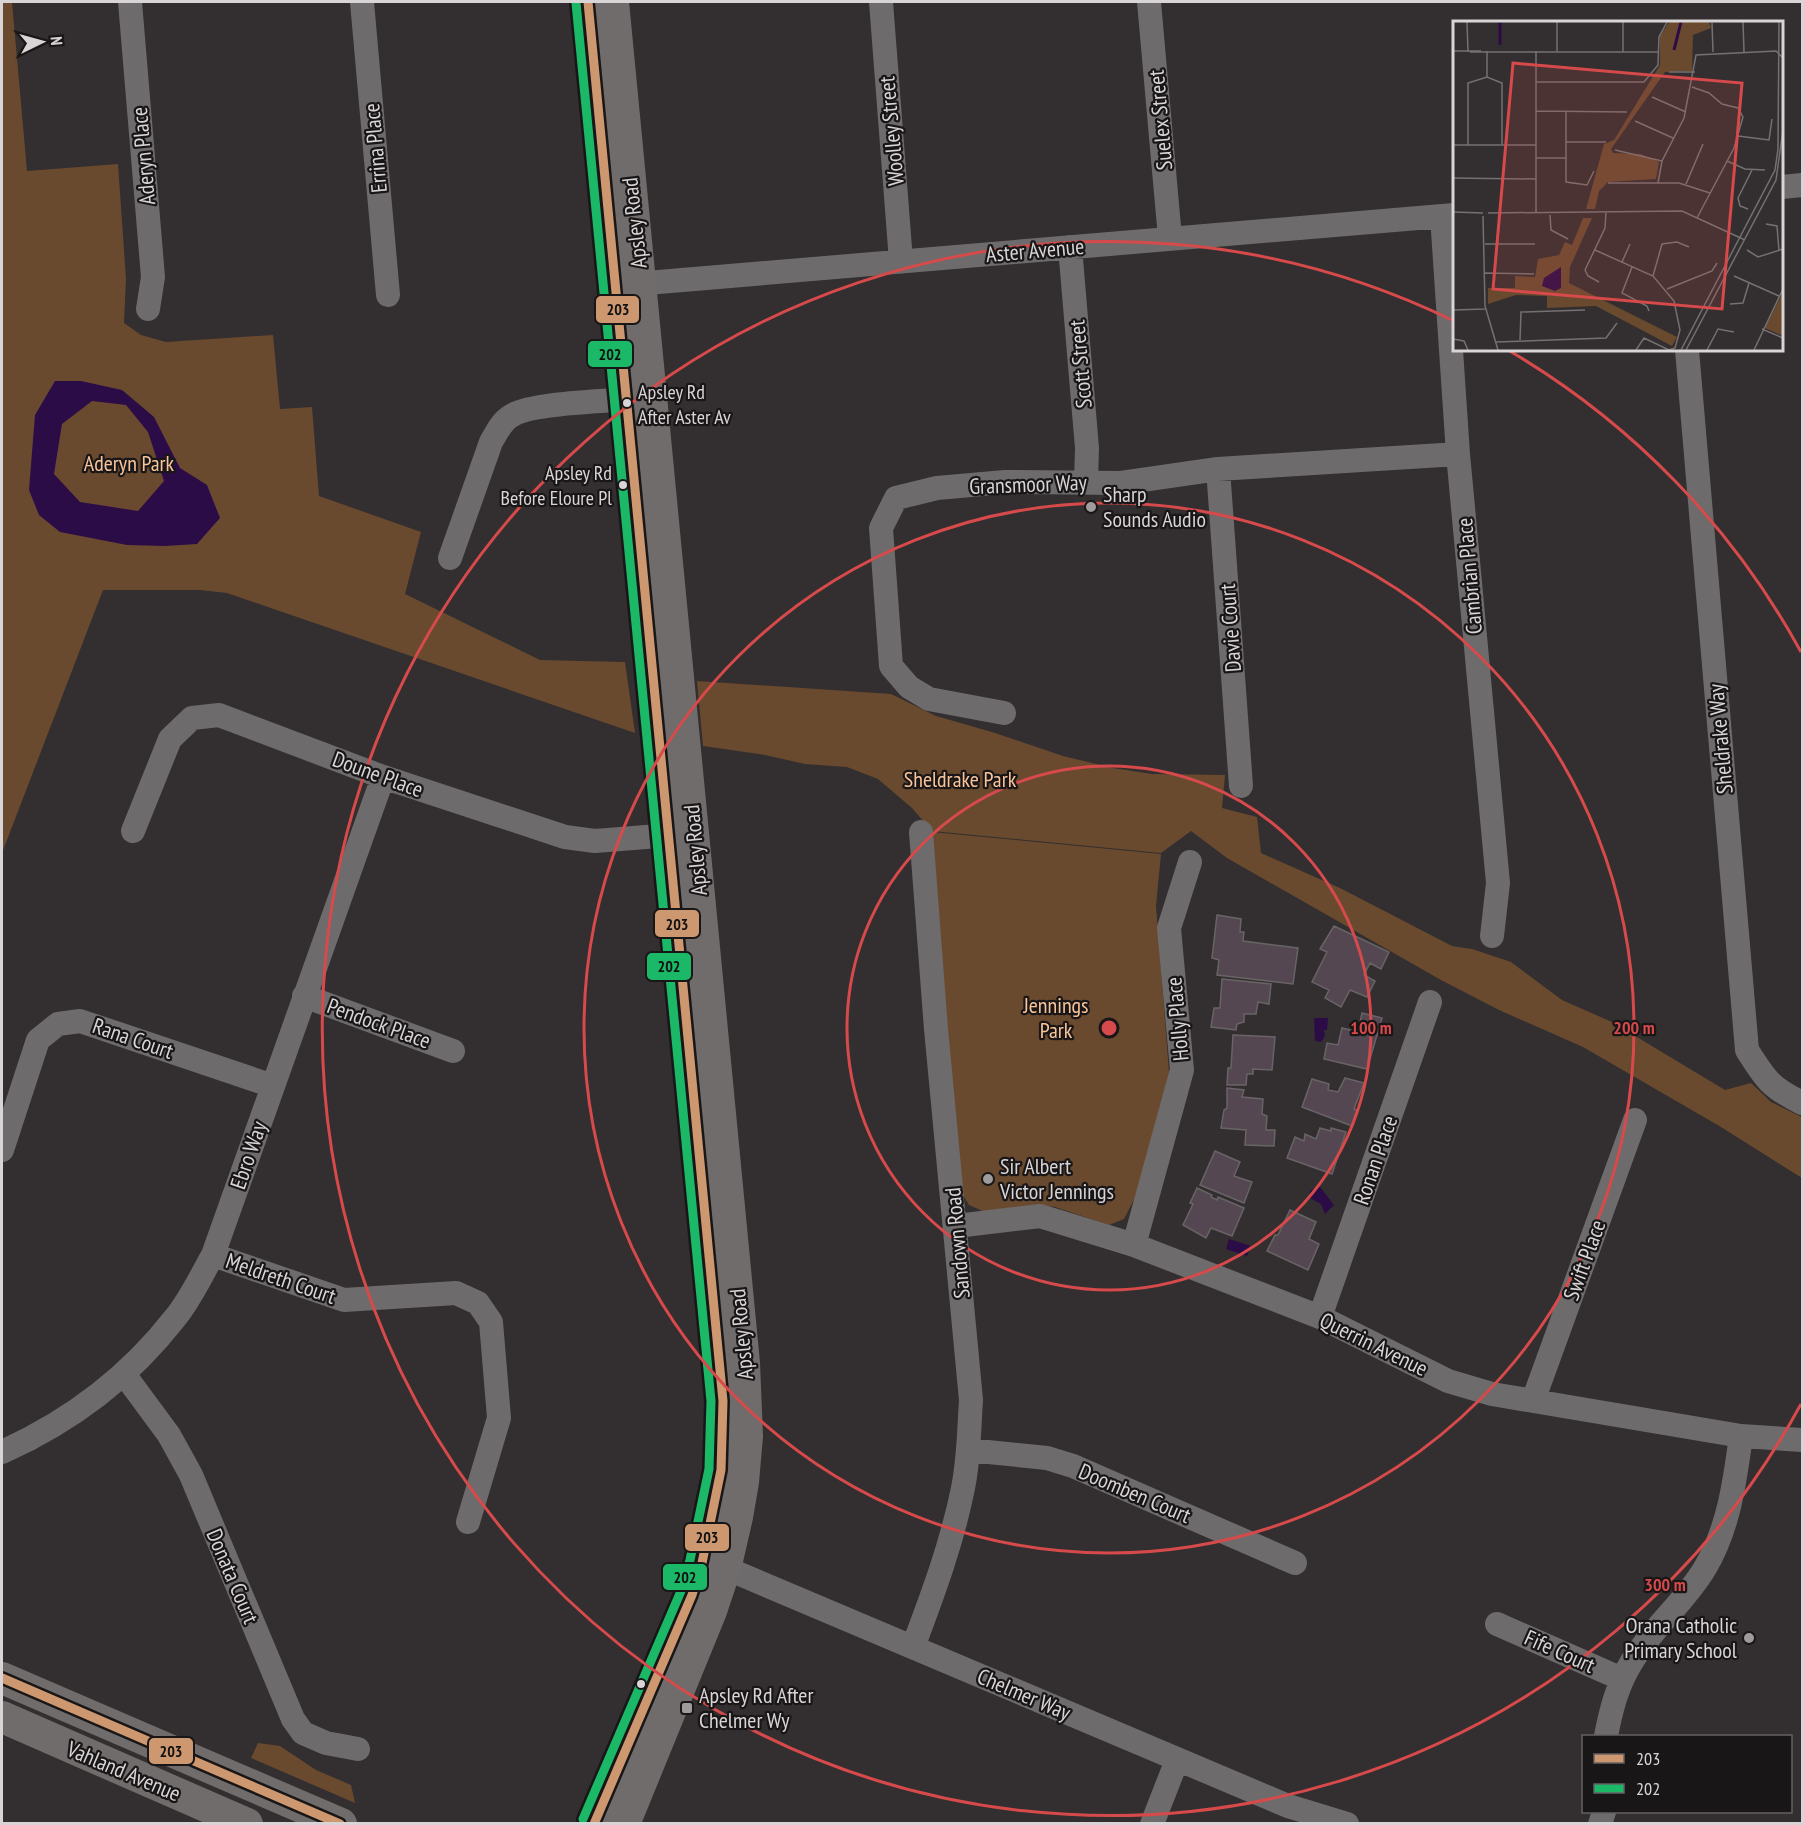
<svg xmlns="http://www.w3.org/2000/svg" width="1804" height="1825" font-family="'PT Sans Narrow',sans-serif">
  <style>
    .green { fill: #694a2f }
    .water { fill: #2c0c47; fill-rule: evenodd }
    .building { fill: #554751; stroke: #686466; stroke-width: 1.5 }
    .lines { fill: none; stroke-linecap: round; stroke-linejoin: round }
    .minor { stroke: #6d6b6b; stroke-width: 24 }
    .major { stroke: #6f6c6b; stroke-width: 32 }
    .bus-1-casing { stroke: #191617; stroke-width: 14 }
    .bus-2-casing { stroke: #191617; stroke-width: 14 }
    .bus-1 { stroke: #cd976f; stroke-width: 9 }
    .bus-2 { stroke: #1ab867; stroke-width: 9 }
    .ring { fill: none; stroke: #d74a4b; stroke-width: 3 }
    .bus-dot { fill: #d9d4d5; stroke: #191617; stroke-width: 2 }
    .poi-dot { fill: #9f9a9b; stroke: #191617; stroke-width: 2 }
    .labels { text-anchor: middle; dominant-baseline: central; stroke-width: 4.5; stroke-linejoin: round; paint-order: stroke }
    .bus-label { font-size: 20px; fill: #d9d4d5; stroke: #191617; text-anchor: start }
    .street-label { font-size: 22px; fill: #d9d4d5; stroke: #191617 }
    .park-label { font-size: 22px; fill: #fac49a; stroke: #191617 }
    .poi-label { font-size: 22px; fill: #d9d4d5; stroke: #191617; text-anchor: start }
    .inset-river { fill: none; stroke: #2c0c47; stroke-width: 3 }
    .inset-road { fill: none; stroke: #757071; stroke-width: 1.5 }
    .view { fill: #d74a4b; fill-opacity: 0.15; stroke: #d74a4b; stroke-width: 3 }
    .inset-edge { fill: none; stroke: #d9d4d5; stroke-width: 3 }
    .centre { fill: #d74a4b; stroke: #191617; stroke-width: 3 }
    .ring-label { font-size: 18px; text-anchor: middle; font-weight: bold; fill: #d74a4b; stroke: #191617; stroke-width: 4.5; stroke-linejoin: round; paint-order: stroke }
    .line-badge { stroke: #191617; stroke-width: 2 }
    .pale-badge-label { font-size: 16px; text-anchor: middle; font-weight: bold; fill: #111 }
  </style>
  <rect width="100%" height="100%" fill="#332e2f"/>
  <path class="green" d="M2,2H12L27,171L118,164L126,279L124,323L141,335L166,342L273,335L280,409L312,407L319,496L421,532L405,594L540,660L625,662L635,733L227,593L200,590H103L2,853Z
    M697,681L891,694L936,716L992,732L1063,756L1113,768L1152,774L1225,775L1222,808L1257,817L1261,853L1342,889L1452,946L1472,949L1511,962L1562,1000L1612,1022L1725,1090L1751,1083L1771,1102L1802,1117V1178L1721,1127L1583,1047L1499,1010L1441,980L1227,858L1191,831L1161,853L932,831L912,808L878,779L847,767L805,764L765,755L703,746Z
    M932,832L1161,854L1156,906L1169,1072L1140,1188L1124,1219L1109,1225L1055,1207L1042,1205L985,1212L969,1205L960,1190Z
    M258,1743L280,1746L316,1770L351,1785L355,1803L251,1758Z"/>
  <path class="water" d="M55,381H81L122,390L154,417L180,468L207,485L220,518L197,544L165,546L127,545L60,532L39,515L29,490L35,415ZM92,401L126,405L148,432L164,481L138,511L80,502L54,474L62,424Z
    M1314,1018H1328L1327,1030H1324L1325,1036L1321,1042L1315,1041Z
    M1320,1187L1334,1205L1325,1214L1321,1204L1310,1198V1191Z
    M1229,1239L1251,1246L1247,1256L1226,1249Z"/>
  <path class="building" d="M1217,915L1241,919L1240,932H1244L1243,941L1298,948L1293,984L1217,975L1219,960L1212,958Z
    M1334,926L1389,952L1381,969L1370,963L1364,975L1375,981L1367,997L1350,990L1341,1007L1325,998L1329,990L1312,982L1327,952L1320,949Z
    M1222,979L1271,984L1269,1004L1258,1002L1256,1014H1244V1022L1237,1024L1236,1030L1211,1027L1214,1008H1220Z
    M1362,1013L1382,1018L1367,1069L1324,1059L1327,1043L1338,1045L1342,1028L1358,1032Z
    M1233,1035L1275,1037L1272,1070L1253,1069V1074H1247L1246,1085H1227L1228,1068H1231Z
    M1345,1078L1364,1083L1354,1109L1357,1110L1352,1126L1302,1107L1312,1079L1329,1084L1328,1090L1338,1092Z
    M1227,1088L1244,1090L1242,1097L1263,1099L1262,1114L1267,1116L1266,1130H1275L1274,1146L1245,1145L1246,1130L1221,1128L1224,1110L1227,1108Z
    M1320,1128L1331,1131V1128L1346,1132L1332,1174L1287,1158L1295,1137L1304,1141L1305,1134L1316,1139Z
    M1215,1151L1240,1162L1234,1176L1252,1182L1244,1203L1200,1185Z
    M1197,1188L1212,1195L1211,1197L1217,1200L1218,1197L1244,1208L1232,1236L1211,1228L1206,1238L1183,1225L1193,1204L1190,1203Z
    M1290,1210L1316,1222L1309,1239L1319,1244L1308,1270L1267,1251L1275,1235H1278Z"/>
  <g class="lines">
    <path class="minor" d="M130,2L153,277L148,309
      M362,2L388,295
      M881,2L901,261
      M1149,2L1170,238
      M1782,187L1802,185
      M1442,216L1458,454L1498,883L1492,936
      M1070,247L1087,448L1086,482
      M623,285L1454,215
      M1687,350L1747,1050C1766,1080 1770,1087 1802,1103
      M1218,469L1241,786
      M450,558L491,442C497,432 501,422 511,416C530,403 600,402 626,399
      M1004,713L929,699L909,687L891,666L881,528L896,498L937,488L1005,482L1121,483L1218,469L1458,454
      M133,831L170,739L192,718L219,715L383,777L565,837L595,841L684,834
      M304,996L453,1051
      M2,1150L38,1040L58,1024L80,1021L273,1086
      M956,1226L1040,1216L1134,1245L1320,1317L1448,1381L1492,1394L1741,1436L1802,1440
      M1134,1245L1182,1070L1169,928L1190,862
      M213,1255L344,1300L456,1293L478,1303L491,1322L499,1418L468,1522
      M1320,1317L1430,1002
      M124,1374L169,1435L191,1475L293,1719L303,1733L326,1743L358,1749
      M1533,1401L1635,1120
      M968,1450L1047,1458L1073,1466L1295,1563
      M2,1452C69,1422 129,1377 175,1318C190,1300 201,1276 213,1255L383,777
      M710,1565L735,1572L1288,1806L1347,1824
      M1497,1624L1622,1679
      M913,1647C933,1594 952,1543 963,1488C969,1459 969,1429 971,1400L936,1029L921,832
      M1606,1736C1611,1710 1617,1686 1631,1663C1651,1629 1685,1602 1705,1568C1729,1528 1735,1480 1741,1436
      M1152,1824L1177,1760
      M1600,1824L1604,1812"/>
    <path class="major" d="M588,2L723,1401L721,1470L702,1563L692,1595L594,1824
      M613,2L744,1363L747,1436L743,1482L737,1517L725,1569L711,1611L624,1824
      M2,1678L341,1824
      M2,1717L247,1824"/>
    <g class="bus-1-casing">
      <path id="bus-1" d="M588,2L723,1401L721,1470L702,1563L692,1595L594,1824
        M2,1678L340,1824"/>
    </g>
    <g class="bus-2-casing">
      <path id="bus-2" d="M576,3L711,1401L709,1469L690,1560L681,1591L583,1819"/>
    </g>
    <use href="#bus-1" class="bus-1"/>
    <use href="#bus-2" class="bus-2"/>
  </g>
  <g class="ring">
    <circle cx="1109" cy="1028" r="262"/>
    <circle cx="1109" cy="1028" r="525"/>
    <path d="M1801 1404A787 787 0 1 1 1454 321M1508 350A787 787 0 0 1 1801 652"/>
  </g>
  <g class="bus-dot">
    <circle cx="627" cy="403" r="5"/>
    <circle cx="623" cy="485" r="5"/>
    <circle cx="641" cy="1684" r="5"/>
  </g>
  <g class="poi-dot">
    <circle cx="1091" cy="507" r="6"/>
    <circle cx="988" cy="1179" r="6"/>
    <circle cx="1749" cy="1638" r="6"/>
    <rect x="681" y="1702" width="12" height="12" rx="3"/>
  </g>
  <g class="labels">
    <g class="bus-label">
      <text x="638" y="392">Apsley Rd<tspan x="638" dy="25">After Aster Av</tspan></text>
      <text x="612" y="473" text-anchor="end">Apsley Rd<tspan x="612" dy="25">Before Eloure Pl</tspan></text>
    </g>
    <g class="street-label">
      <text transform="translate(1160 120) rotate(-95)">Suelex Street</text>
      <text transform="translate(891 131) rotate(-95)">Woolley Street</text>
      <text transform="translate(375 148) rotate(-95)">Errina Place</text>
      <text transform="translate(143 156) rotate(-95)">Aderyn Place</text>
      <text transform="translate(634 223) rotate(-96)">Apsley Road</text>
      <text transform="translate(1035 250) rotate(-5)">Aster Avenue</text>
      <text transform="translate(1080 364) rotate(-95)">Scott Street</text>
      <text transform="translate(1028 484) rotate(-2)">Gransmoor Way</text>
      <text transform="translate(1469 576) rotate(-95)">Cambrian Place</text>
      <text transform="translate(1230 628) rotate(-94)">Davie Court</text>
      <text transform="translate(1720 739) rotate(-95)">Sheldrake Way</text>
      <text transform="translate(378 774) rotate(20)">Doune Place</text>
      <text transform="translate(695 850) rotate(-95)">Apsley Road</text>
      <text transform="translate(1177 1019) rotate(-95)">Holly Place</text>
      <text transform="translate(379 1023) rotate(20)">Pendock Place</text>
      <text transform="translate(133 1038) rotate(19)">Rana Court</text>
      <text transform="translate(248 1155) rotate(-71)">Ebro Way</text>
      <text transform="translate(1375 1160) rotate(-71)">Ronan Place</text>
      <text transform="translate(957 1243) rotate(-95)">Sandown Road</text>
      <text transform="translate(1584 1260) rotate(-70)">Swift Place</text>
      <text transform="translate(281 1278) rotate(19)">Meldreth Court</text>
      <text transform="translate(741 1334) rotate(-95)">Apsley Road</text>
      <text transform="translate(1374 1344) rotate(26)">Querrin Avenue</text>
      <text transform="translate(1135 1493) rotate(23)">Doomben Court</text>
      <text transform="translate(233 1576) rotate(67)">Donata Court</text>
      <text transform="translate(1560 1651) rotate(24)">Fife Court</text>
      <text transform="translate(1024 1694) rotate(23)">Chelmer Way</text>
      <text transform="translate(124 1771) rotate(23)">Vahland Avenue</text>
    </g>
    <g class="park-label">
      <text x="129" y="463">Aderyn Park</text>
      <text x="960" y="779">Sheldrake Park</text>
      <text x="1056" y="1005">Jennings<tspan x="1056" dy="25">Park</tspan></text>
    </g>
    <g class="poi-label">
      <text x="1103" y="494">Sharp<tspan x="1103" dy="25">Sounds Audio</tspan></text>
      <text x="1000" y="1166">Sir Albert<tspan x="1000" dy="25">Victor Jennings</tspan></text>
      <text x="1737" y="1625" text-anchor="end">Orana Catholic<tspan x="1737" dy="25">Primary School</tspan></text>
      <text x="699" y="1695">Apsley Rd After<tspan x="699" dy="25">Chelmer Wy</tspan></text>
    </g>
  </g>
  <g transform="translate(1453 21)">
    <rect width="330" height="330" fill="#332e2f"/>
    <path d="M216,1H256L258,7L240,14L239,50L212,51L158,128L160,132L188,133L206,141L203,158L155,161L146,170L142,188H133L151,123L161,119L207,44V15ZM130,197H139L117,246L116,262L224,316L219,325L143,285L94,287V275L63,274L35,283V267H62V255L82,256L85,238L106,234L112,221L119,224ZM330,271V315L312,307Z" fill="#694a2f"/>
    <path d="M108,246V267L102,270L89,265L91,257Z" fill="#2c0c47"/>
    <path class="inset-river" d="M47,24V1M221,29L228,1"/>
    <path class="inset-road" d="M14,1L15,31M104,1V30M290,1L291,31M259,2L260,31M0,30H28M17,31H205M170,31V1M216,51H242M34,56V30M83,61H191L205,44L206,16L214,1M239,66L256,72L269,83L285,87L290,96L281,127L244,197M199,76L233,91M83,90L174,91M113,91V161L134,164L141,150M182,100L220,117M285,115L316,119L319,98M113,121H153M0,124H83M15,124V62L34,56L49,62V124M162,129L209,140M83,137H113M274,140L292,148L312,149M0,157L83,158M155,162H226L257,172M205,162L209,140L231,97L243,34L323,30L330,37M233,163L250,123M295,188L287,185L285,177L299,149M0,191L30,192M83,191V30M35,192L229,190L292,219M97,194L98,209L115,218M30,195L32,285L45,329M313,203L324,205L326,230M32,223H82M142,229L200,255L221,280L227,309L222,327L216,329L191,317L183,329M294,229L305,236L330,228M169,241L177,223M179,246L169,272L194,285L196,290M32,252L81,253M200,255L209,223L224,221L236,226M281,255L326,275M146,261L135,255L132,249L152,207L153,191M214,268L259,250L264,242M277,283L290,282L296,262M0,289L32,288M309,308L330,317M0,318L11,320L15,329M67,319L68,291L132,289M43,321L153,317L164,302M228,329L322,149L325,128L326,1M233,329L323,159L330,109M254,329L265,308L281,311M301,329L330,268"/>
    <path class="view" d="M60,42L289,62L269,288L40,268Z"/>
    <rect width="330" height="330" class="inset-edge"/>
  </g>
  <circle cx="1109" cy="1028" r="9" class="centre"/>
  <g class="ring-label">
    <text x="1371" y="1034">100 m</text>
    <text x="1634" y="1034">200 m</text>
    <text x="1665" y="1591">300 m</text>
  </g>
  <g class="line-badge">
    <rect x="595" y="295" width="45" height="29" rx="6" fill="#cd976f"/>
    <rect x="587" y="340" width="46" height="28" rx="6" fill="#1ab867"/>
    <rect x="654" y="909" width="46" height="29" rx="6" fill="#cd976f"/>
    <rect x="646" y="952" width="46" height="29" rx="6" fill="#1ab867"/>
    <rect x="684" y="1523" width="46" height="29" rx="6" fill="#cd976f"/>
    <rect x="662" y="1563" width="46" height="28" rx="6" fill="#1ab867"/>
    <rect x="148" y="1737" width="46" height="28" rx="6" fill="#cd976f"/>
  </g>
  <g class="pale-badge-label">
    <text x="618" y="315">203</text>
    <text x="610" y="360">202</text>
    <text x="677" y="930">203</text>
    <text x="669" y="972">202</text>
    <text x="707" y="1543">203</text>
    <text x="685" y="1583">202</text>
    <text x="171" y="1757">203</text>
  </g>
  <rect width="1804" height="1825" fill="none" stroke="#d9d4d5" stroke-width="6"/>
  <rect x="1582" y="1735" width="210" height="78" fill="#191617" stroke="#666263" stroke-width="1.5"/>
  <rect x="1594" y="1754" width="30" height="9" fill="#cd976f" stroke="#666263" stroke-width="1.5"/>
  <text x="1636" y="1765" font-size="18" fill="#d9d4d5">203</text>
  <rect x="1594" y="1784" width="30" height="9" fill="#1ab867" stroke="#666263" stroke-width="1.5"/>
  <text x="1636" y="1795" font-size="18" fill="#d9d4d5">202</text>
  <g transform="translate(42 42) rotate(85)" stroke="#191617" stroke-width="4.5" paint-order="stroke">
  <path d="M0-4.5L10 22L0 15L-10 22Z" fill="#d9d4d5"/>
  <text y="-9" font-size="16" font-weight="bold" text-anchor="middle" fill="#d9d4d5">N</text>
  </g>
</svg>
